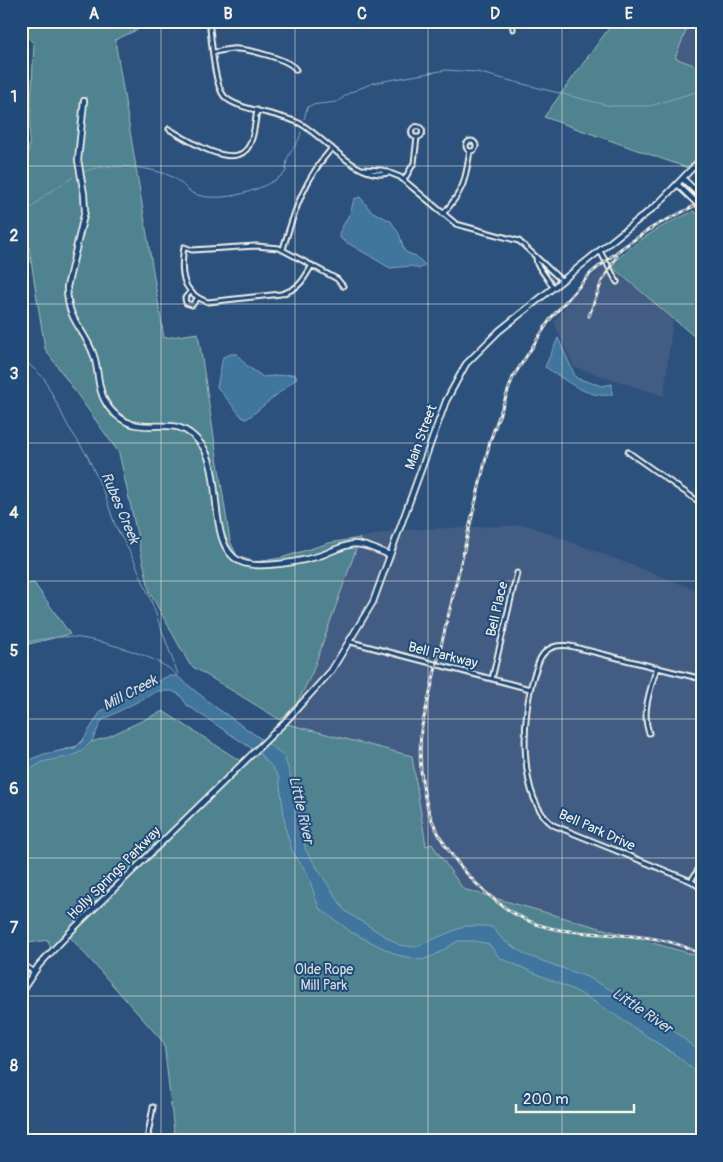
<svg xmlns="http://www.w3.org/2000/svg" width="723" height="1162" font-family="Pangolin,sans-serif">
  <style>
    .built { fill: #425c83 }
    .green { fill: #4f838f; stroke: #a2babc }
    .water { fill: #40759d; stroke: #88a7bb }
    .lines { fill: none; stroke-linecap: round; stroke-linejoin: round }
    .stream { stroke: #88a7bb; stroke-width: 1 }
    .street-casing { stroke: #f4f1e8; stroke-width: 7 }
    .secondary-casing { stroke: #f4f1e8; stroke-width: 8 }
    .street { stroke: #1f4a7a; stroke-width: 3 }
    .secondary { stroke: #1f4a7a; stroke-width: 4.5 }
    .rail-casing { stroke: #f4f1e8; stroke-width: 3 }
    .rail { stroke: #1f4a7a; stroke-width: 1; stroke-dasharray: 4; stroke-linecap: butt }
    .grid { fill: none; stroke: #f4f1e8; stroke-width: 1; stroke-opacity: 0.55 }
    .labels { text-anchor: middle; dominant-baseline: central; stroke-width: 4; stroke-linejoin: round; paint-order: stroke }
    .street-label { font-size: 14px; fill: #f4f1e8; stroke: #1f4a7a }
    .park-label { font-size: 14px; fill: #dbe0db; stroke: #1f4a7a }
    .water-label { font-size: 15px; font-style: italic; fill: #d9dedd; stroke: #1f4a7a }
    .neatline { fill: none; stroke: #f4f1e8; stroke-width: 2 }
    .grid-label { font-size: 16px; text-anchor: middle; font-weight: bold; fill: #f4f1e8 }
  </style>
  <rect width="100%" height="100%" fill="#2d517d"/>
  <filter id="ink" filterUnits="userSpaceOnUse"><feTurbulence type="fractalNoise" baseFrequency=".02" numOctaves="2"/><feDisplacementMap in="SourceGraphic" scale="10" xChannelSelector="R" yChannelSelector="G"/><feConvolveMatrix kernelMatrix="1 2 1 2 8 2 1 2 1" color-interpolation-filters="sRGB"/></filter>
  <g filter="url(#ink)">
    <path class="built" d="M690,21H702V68L675,58Z
      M610,260L611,266L673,318L664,396L574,367L554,322L578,289Z
      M527,525L702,592V957L431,880L287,724L312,673L360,538L395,530Z"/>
    <path class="green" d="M21,21H156L115,40L164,338L198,333L230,541L237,556L255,562L281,558L329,543L360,538L312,673L287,724L412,756L426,846L432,844L463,889L702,957V1141H175L164,1043L70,937L63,938L51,949L48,940L21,944V765L25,761L105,738L163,711L245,764L287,724L190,665L150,593L119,453L45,349L25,223L34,44L21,29Z
      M657,21H690L675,58L702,68V173L544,117L609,28Z
      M694,211L702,219V343L611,266C634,240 663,225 694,211Z
      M34,583L70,634L21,646V585Z"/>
    <path class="water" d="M360,197L371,211L391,221L399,234L405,252L416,256L425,265L419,269L412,266L390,268L341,239L339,233L351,211L354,199Z
      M558,338L576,378L602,386L612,384V395C584,398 567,380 545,367Z
      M231,354H237L246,365L263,377L294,374L297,378L252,415L246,419L242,417L217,387L223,357Z
      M168,676H177L214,706L284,755L297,797L304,832L305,849L345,911L399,945L415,947L465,926H488L493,928L503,940L526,955L587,977L647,1009L700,1052L702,1077L677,1056L598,1004L576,991L500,958L489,944L475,941H458L435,955L422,960L397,955L351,932L319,908L307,873L292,851L286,830L279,778L272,767L260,754L200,714L187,705L180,695L172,691H158L102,720L92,741L82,751L71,756L42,762L21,776V763L44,754L75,748L83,740L101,711Z"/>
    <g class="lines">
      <path class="stream" d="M304,119L307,108L311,105L337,102L349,93L373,83L446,70L476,72L610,106H650L702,90
        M84,172C104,161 156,167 174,178C181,182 186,189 192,193C219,205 266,190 286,172C285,149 299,148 301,132
        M21,217L48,193L73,177
        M21,357L44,378L68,426L87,455L105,495L115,525L134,560L150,598L178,674
        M21,643C37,640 55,636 71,637C95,638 165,657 178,677"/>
      <g class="street-casing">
        <path id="street" d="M209,21C212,39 213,82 224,96C235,110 281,113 301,124C325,138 358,181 388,173
          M417,21H423
          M512,21L513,29
          M214,52C222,51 230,48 238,49C250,50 290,59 296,70
          M411.5 132a5.5 5.5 0 1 1 11 0a5.5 5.5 0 1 1-11 0Z
          M169,129C184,138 228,167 245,151C254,143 255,121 257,110
          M466 146a5 5 0 1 1 10 0a5 5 0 1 1-10 0Z
          M364,169L382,170L400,177L456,224L519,241L561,280
          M404,180L414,163L417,137
          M443,214C464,190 465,182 470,151
          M283,249C295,209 304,180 332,148
          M600,251L617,282
          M536,258L537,264L553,287
          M312,265C303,281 299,289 281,294L208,302C181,293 180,272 184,247L192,250L256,246L279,248L337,279L343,286
          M190,292L185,298L186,303L192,305L197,299
          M628,452L702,504
          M351,642L530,689
          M492,679L517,573
          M702,679L586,650C574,647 560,642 549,649C539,655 538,665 534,675C522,714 517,798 553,825L691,881L702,889
          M649,733C641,711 651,688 657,667
          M691,881L702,863
          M21,966H25L34,972
          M151,1141L148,1134L153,1107"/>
      </g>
      <g class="secondary-casing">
        <path id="secondary" d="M84,101L78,160L84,194L85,211L67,287C67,322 84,327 94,356C99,371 97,389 106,403C111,412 122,421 132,424C159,431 178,415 201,444C225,474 205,545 241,562C258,570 304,561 322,555C333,551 343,545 354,544C366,544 379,551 390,555
          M683,179L702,197
          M678,185L702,208
          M21,992L39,965L74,928L284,723L331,671L373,602L446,401L466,364L499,331L658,204L702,158"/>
      </g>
      <use href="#street" class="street"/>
      <use href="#secondary" class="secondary"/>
      <g class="rail-casing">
        <path id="rail" d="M702,202L653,227L622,248L591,273L551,318L513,377L490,441L421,730C419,757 420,782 428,809C443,858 499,917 550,928C600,939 656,928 702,955
          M589,316L602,281L617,256"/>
      </g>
      <use href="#rail" class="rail"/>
    </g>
  </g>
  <path class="grid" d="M161,21V1141M295,21V1141M428,21V1141M562,21V1141M21,166H702M21,304H702M21,443H702M21,581H702M21,719H702M21,858H702M21,996H702"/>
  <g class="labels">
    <g class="street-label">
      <text transform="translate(421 437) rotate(-70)">Main Street</text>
      <text transform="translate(497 609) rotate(-77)">Bell Place</text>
      <text transform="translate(443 655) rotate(14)">Bell Parkway</text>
      <text transform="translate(597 830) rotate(24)">Bell Park Drive</text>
      <text transform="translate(114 873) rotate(-45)">Holly Springs Parkway</text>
    </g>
    <g class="park-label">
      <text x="324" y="969">Olde Rope<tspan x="324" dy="16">Mill Park</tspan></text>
    </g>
    <g class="water-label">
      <text transform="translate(120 508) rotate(67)">Rubes Creek</text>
      <text transform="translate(130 693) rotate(-28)">Mill Creek</text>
      <text transform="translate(301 810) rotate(77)">Little River</text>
      <text transform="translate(642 1011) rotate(34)">Little River</text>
    </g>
  </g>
  <rect width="723" height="1162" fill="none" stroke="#1f4a7a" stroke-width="55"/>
  <path d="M516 1104v8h118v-8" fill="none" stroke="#f4f1e8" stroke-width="2.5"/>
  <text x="523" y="1104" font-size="15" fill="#f4f1e8" stroke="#1f4a7a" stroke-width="4" paint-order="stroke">200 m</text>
  <rect x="28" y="28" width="668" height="1106" class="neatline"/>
  <g class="grid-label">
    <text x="94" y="19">A</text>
    <text x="228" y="19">B</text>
    <text x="362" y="19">C</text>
    <text x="495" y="19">D</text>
    <text x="629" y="19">E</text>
    <text x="14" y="102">1</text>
    <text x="14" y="241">2</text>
    <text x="14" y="379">3</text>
    <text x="14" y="518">4</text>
    <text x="14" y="656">5</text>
    <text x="14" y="794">6</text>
    <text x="14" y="933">7</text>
    <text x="14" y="1071">8</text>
  </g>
</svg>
